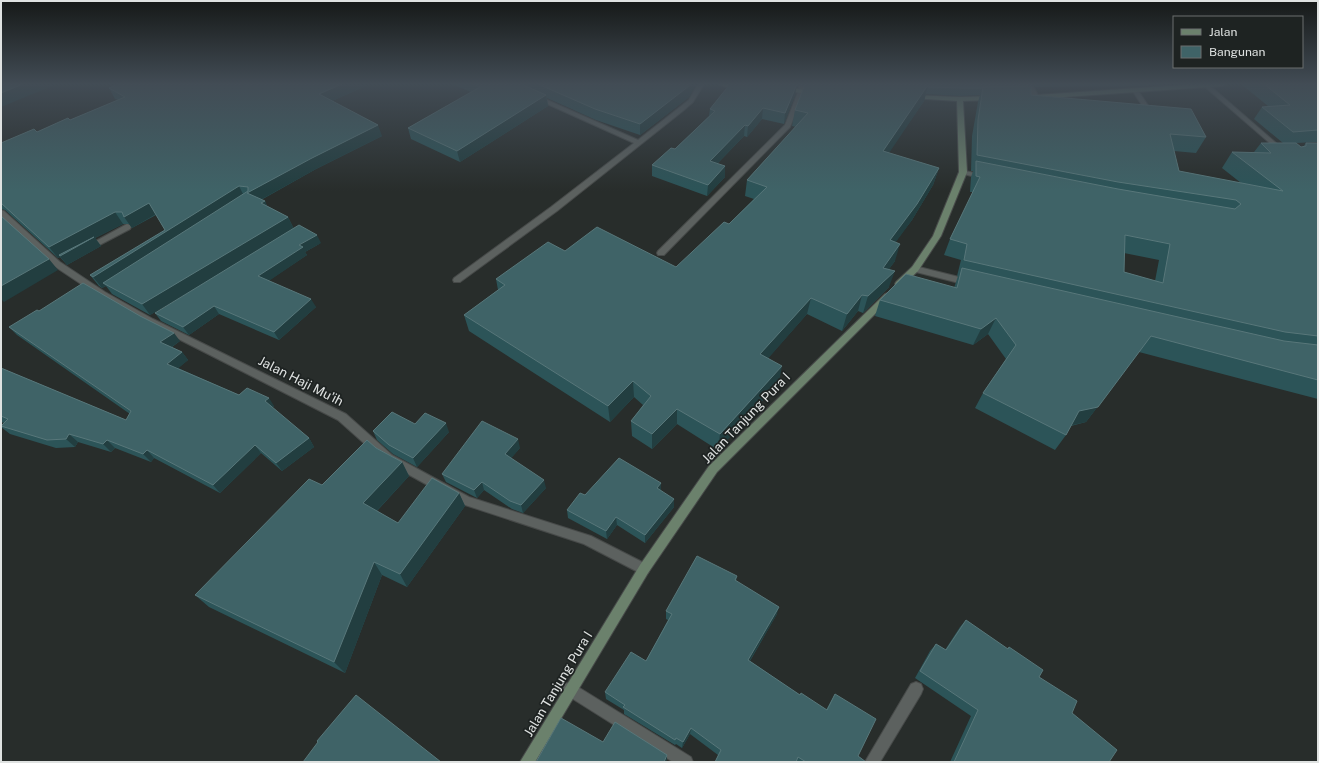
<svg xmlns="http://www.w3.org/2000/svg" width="1319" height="763" font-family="'Public Sans',sans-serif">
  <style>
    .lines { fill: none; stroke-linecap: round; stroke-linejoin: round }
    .lane-casing { stroke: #474a49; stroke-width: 2 }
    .street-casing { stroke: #474a49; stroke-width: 2 }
    .secondary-casing { stroke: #474a49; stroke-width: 2 }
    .lane { fill: #5c615f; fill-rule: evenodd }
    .street { fill: #5c615f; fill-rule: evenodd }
    .secondary { fill: #6b816c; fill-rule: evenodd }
    .wall { fill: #2c5458; fill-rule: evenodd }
    .shaded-wall { fill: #223e40 }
    .building { fill: #3f6367; stroke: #58777a; fill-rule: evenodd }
    .labels { text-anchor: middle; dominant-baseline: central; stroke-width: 3.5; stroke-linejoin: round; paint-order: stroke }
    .street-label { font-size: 13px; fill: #dfe2e1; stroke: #1e2322 }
  </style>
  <rect width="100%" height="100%" fill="#282d2b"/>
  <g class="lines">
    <g class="lane-casing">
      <path id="lane" d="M698,84H704L693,102L684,110L557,211L460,282H454L453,280L454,278L551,207L634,143L534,98V96H538L638,140L689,100Z
        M1204,84H1208L1283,149V151H1279L1204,86Z
        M1133,89H1137L1151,110V117L1146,116L1145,110L1132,90Z
        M801,90L804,92L790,127L664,255H658L657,253L658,251L785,125L798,92Z
        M915,266L967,279L971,282L967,285L912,271L911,269L912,267Z"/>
    </g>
    <g class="street-casing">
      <path id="street" d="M799,84H805L803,93L798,92Z
        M1026,84H1032L1039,97L1038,98H1034Z
        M960,170L985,175L989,177L985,179L963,174H960Z
        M1,210L4,211L60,262L105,292L153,319L346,414L392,455L469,497L591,536L648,565L650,569L648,573L644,575L640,573L584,544L462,504L384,461L338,420L147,323L99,296L54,266L1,217Z
        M127,224L130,225L131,227L130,229L90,250H84L83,248Z
        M570,682L691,757L693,762H673L565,694L563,689L565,684Z
        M916,682L921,684L923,689L921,694L880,762H865L911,684Z"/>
    </g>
    <g class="secondary-casing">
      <path id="secondary" d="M719,84H741L745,86C740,90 724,88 719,84Z
        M1195,84H1226L1223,86L1036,99L1033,97L1036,95Z
        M782,88L816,90L819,92L816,94L780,91L779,90Z
        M912,95L960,97L992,96L995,98L992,100L963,101L967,172L941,236L918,271L902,286H896L895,284L896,282L912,267L933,236L959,172L957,101L910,98L909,97Z
        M888,293L891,294L893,296L717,472L648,573L535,762H520L640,565L709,466L885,294Z"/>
    </g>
    <use href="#lane" class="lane"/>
    <use href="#street" class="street"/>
    <use href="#secondary" class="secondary"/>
  </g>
  <path class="wall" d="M241,84H370L332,101L382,136L316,169L261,200L265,201L267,206L288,217L294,229L150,315L112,294L106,286L102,288L99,286L90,275L165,230L156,215L132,228L129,224H123L95,238L101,246L67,265L60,257L58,258L5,210L1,209V143L37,132L70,120L118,100L115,99L109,88L244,86Z
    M452,84H696L689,97L640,135L596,120L547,98L548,106L460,162L411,139L408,128L471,92Z
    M730,84H798L797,88H796L795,95L784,124L762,119L747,137L744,136L717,164L725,177L707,196L652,176V165L675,149L709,116L710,109Z
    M805,84H1028L1031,95L1206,137L1196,153L1174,151L1179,171L1241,183L1222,168L1232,152H1254L1261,143H1283L1254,119L1262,107L1268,106L1241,84H1318V142L1296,143L1301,147H1303L1306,143H1318V399L1139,352L1086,422L1071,426L1066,435L1055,450L975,408L983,393L1006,359L988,334L973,345L875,316L880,300L954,288L958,276H957L961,260L944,255L950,239L973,192H970L971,177L973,171H971L972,136L978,102L980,95L960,96L926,94L924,101L888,153L939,168L933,185L912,220L895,242V261L889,269V287L863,313L858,311L842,331L807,314L768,358L779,382L718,450L677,424L652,449L632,436L631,421L643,405L634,397L610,422L469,331L464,315L498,290L496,279L565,251L676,267L729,224L754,199L745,196L747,180L796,127L792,126L795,110ZM1124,253L1159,260L1155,281L1124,272Z
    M1033,84H1171L1137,86L1035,87Z
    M321,243L305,252L307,255L268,281L316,307L279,340L219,314L189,335L161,321L155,313Z
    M9,327L180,341L172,347L182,352L188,360L178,368L239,395L274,406L272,408L309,438L314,447L282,471L261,453L220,493L154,458L151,462L115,448L111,452L78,442L75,447L56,448L10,434L1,427V426L4,423L1,422V368L126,420L130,414L17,335Z
    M415,424L449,432L417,467L393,454L377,440L373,431Z
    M376,448L402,462L409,476L377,511L398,523L459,493L465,506L407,587L382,575L345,673L209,607L195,595L322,485Z
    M520,448L511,458L546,488L523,513L512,509L484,490L477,498L446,482L442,474Z
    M661,491L674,507L645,543L617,525L607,539L568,518L567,510L585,495Z
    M737,576L736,581L777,614L750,661L800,695L826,710L835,694L858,756L866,762H715L718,755L690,734L682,748L676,744L675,745L624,714V710L606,699L605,692L646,661L668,620L666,619V611Z
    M966,620L1007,649L1009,647L1039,677L1072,713L1109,762H950L971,716L915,678L930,651L936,644L945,650L960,627Z"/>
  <path class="shaded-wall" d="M23,84H57L1,107V93Z
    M342,84H370L323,105L319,94Z
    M691,84H696L689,97L640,135V124Z
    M797,84L795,95L784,124L785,113Z
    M928,85L924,101L879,168L883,151Z
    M546,95L548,106L460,162L457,151Z
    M763,108L762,119L747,137L748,126Z
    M378,125L382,136L316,169L253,204L247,193L312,158Z
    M745,125L744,136L709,172L710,161Z
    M725,166V177L707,196L708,185Z
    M939,168L933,185L912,220L885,257L890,240Z
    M239,186L245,198L103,283L106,286L102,288L93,277Z
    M265,201L270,213L261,203Z
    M149,203L156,214L132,228L124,217Z
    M115,212L123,224L95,238L101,246L67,265L59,255L60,257L58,258L49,247Z
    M288,217L294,229L150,315L142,304Z
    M317,235L321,243L305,252L307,255L263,285L258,276L299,245Z
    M900,244L895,261L878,284L883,268Z
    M49,259L58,270L4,302L1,299V286Z
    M895,271L889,287L863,313L868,296Z
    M862,295L858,311L842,331L847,314Z
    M811,298L807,314L758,370L760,354Z
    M311,299L316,307L279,340L274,332Z
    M214,306L219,314L189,335L183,327Z
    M996,318L988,334L973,345L981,329Z
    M174,333L180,341L167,350L160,342Z
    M182,352L188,360L174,372L167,364Z
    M1139,352L1086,422L1068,426L1079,411Z
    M782,366L779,382L718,450L720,434Z
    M633,381L634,397L610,422L608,406Z
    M269,398L274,406L270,409L265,401Z
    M677,409V424L652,449V434Z
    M446,423L449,432L417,467L413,458Z
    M69,434L78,442L75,447L66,439Z
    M309,438L314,447L282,471L276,463Z
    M518,439L520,448L507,463L505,454Z
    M107,440L115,448L111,452L103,444Z
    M255,445L261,453L220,493L213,485Z
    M147,450L154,458L151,462L143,454Z
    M402,462L409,476L371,517L363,503Z
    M544,480L546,488L523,513L521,505Z
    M482,482L484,490L477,498L474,490Z
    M661,483V492L657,488Z
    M459,493L465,506L407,587L400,574Z
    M674,499V507L645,543V535Z
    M616,517L617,525L607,539L606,531Z
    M374,562L382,575L345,673L334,662Z
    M779,607L777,614L746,667L748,660Z
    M691,728L690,734L682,748L683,742Z
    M667,755V760L666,762H664Z"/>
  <path class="building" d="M1,84H23L1,93Z
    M118,84H239L242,86L249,85V84H342L319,94L378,125L312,158L247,193L265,201L261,203L288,217L142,304L103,283L248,191V187L239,186L93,277L90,275L165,230L149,203L124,217L122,212H115L49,247L1,203V143L34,129L37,132L68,118L70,120L125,97L109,88Z
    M474,84H521L546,95L457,151L408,128L480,87Z
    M538,84H691L689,86L640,124L595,109Z
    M730,84H797L785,113L763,108L748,126L745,125L710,161L725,166L708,185L652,165L671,148L675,149L715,111L710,109Z
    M805,84H894L928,85L883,151L939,168L917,204L890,240L900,244L883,268L895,271L868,296L862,295L847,314L811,298L760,354L782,366L720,434L677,409L652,434L631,421L651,396L633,381L608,406L464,315L505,285L496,279L548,242L565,251L597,227L676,267L724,222L729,224L767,187L747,180L808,113L795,110Z
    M894,84H1028V86L983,87V88H962L928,87V85Z
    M1264,84H1318V130L1293,132L1262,107L1290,105Z
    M1031,86V95L1191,109L1206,137L1170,134L1179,171L1283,191L1232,152L1271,153L1261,143H1296L1301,147L1306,146V143H1318V336L1285,332L964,260L967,244L950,239L980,177L976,176V161L1118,189L1235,209L1241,204L1236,200L1118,182L977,155L978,120L983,87ZM1125,235L1170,244L1163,283L1124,272Z
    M1,216L49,259L1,286Z
    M299,225L317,235L299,245L303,247L258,276L311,299L274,332L214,306L183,327L155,313Z
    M94,237L60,256L59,255Z
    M962,268L1284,341L1318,345V380L1151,336L1098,407L1079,411L1066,435L983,393L1016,345L996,318L981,329L880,300L906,274L957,288Z
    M83,283L140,316L174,333L160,342L182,352L167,364L239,395L247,388L269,398L265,401L309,438L276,463L255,445L213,485L147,450L143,454L107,440L103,444L69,434L66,439L47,440L1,426L8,419L1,416V368L126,420L131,411L9,327L37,310L39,311Z
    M392,412L415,424L425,413L446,423L413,458L389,445L373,431Z
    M482,421L518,439L505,454L544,480L521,505L510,501L482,482L474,490L442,474Z
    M367,440L376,448L402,462L363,503L398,523L432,478L459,493L400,574L374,562L334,662L195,595L309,479L322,485Z
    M619,458L661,483L657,488L674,499L645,535L616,517L606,531L567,510L580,493L585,495Z
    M697,556L737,576L735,580L779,607L748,660L800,695L801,693L827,710L835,694L876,719L858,756L866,762H806L798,757L796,762H715L721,750L691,728L683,742L676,738L675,740L623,707L625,705L605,692L631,652L646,661L672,614L666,611Z
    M966,620L1008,649L1009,647L1043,670L1039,677L1077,701L1072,713L1117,750L1109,762H954L978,710L920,671L936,644L946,650Z
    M356,695L441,762H303L318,742L317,741Z
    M561,718L603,742L615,722L667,755L664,762H536Z"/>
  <linearGradient id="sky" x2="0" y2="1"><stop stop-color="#161918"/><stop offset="0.44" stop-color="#424c55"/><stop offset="1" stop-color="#424c55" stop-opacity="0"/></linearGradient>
  <rect width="1319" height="191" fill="url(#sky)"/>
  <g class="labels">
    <g class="street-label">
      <text transform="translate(301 381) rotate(27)">Jalan Haji Mu'ih</text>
      <text transform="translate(746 418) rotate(-46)">Jalan Tanjung Pura I</text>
      <text transform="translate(558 684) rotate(-59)">Jalan Tanjung Pura I</text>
    </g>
  </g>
  <rect width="1319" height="763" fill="none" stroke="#dfe2e1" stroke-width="4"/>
  <rect x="1173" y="16" width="130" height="52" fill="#1e2322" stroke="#6b6f6e"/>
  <rect x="1181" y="29" width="20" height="6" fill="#6b816c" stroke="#6b6f6e"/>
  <text x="1209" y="36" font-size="12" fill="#dfe2e1">Jalan</text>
  <rect x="1181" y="46" width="20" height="12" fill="#3f6367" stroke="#6b6f6e"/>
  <text x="1209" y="56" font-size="12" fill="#dfe2e1">Bangunan</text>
</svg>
